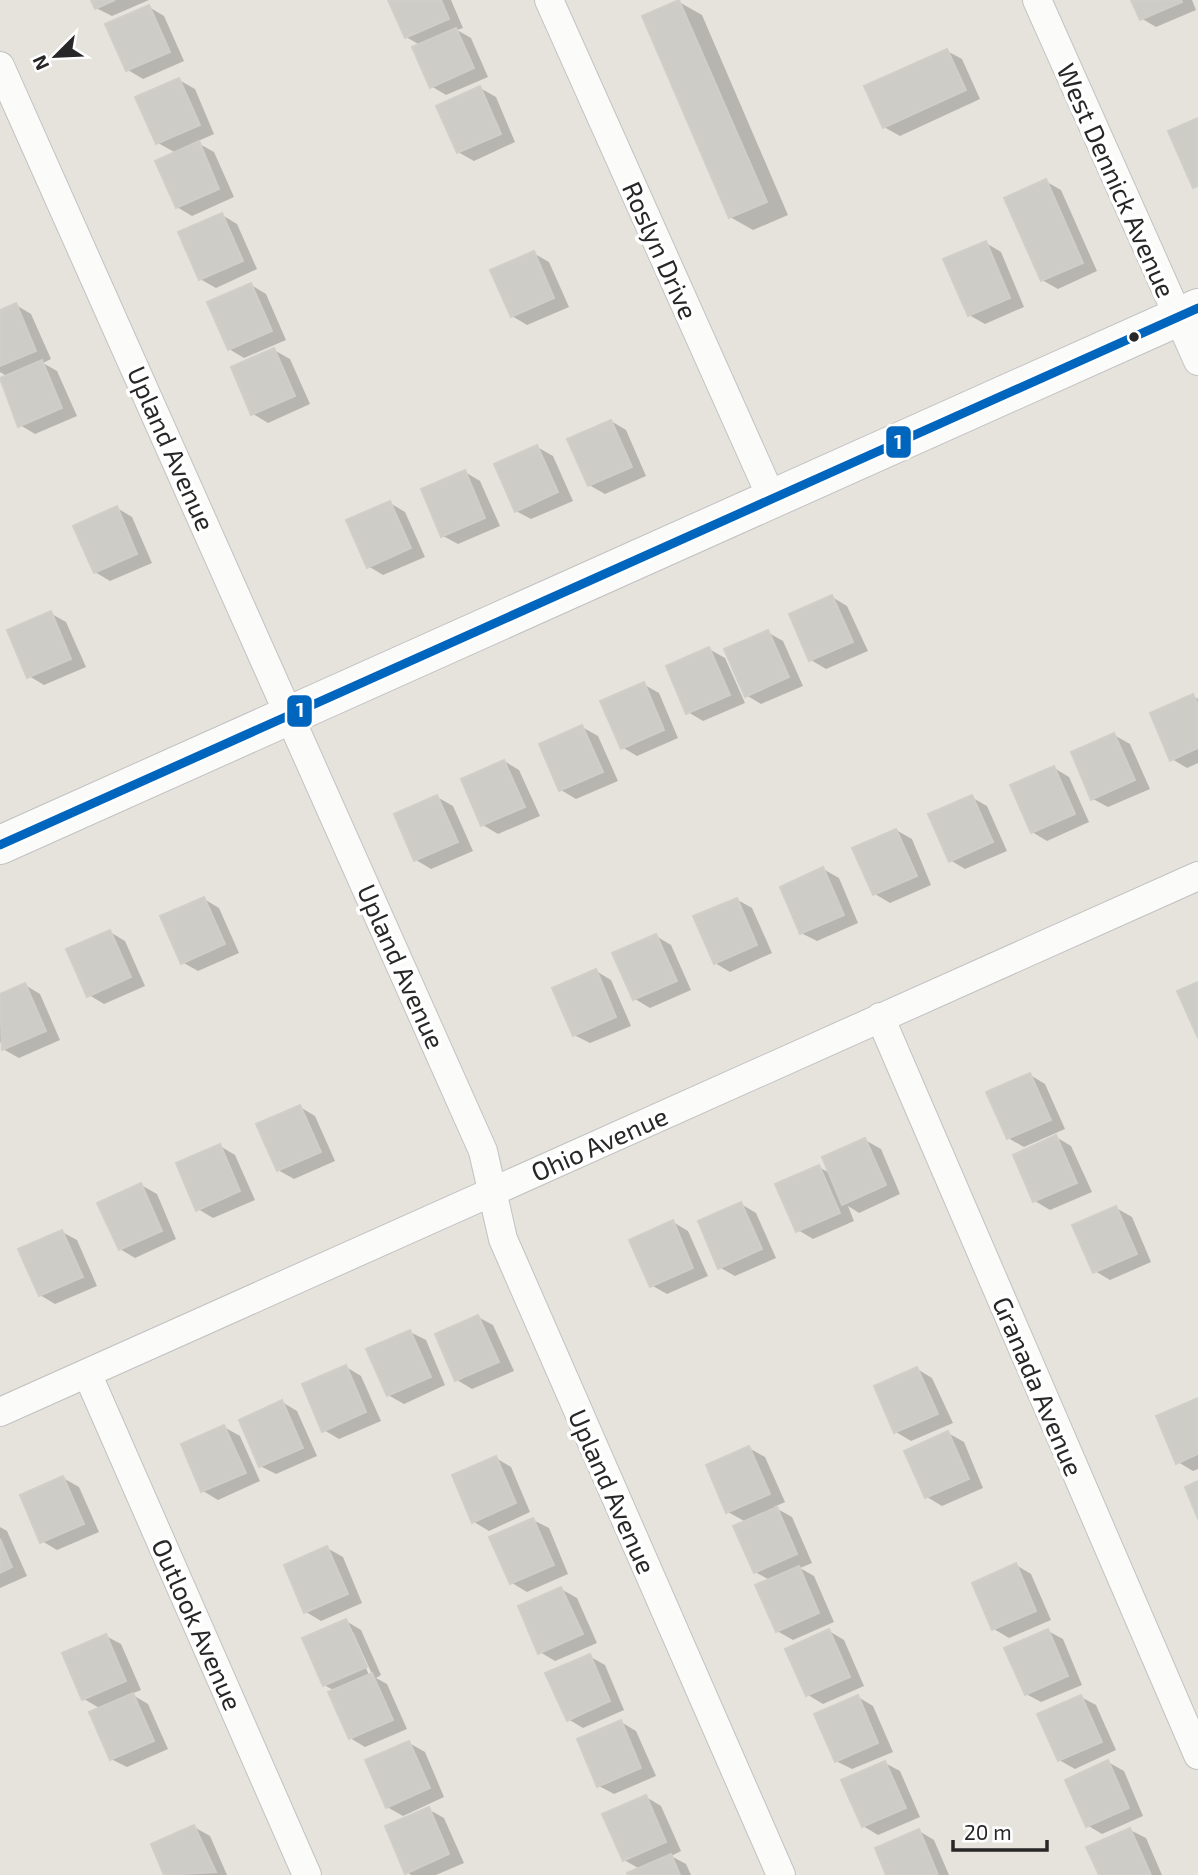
<svg xmlns="http://www.w3.org/2000/svg" width="1198" height="1875" font-family="'Exo 2',sans-serif">
  <style>
    .shadow { fill: #0003; fill-rule: evenodd }
    .building { fill: #ceccc7; stroke: #d0cec9; stroke-width: 2 }
    .lines { fill: none; stroke-linecap: round; stroke-linejoin: round }
    .street-casing { stroke: #c3c2c2; stroke-width: 30 }
    .secondary-casing { stroke: #c3c2c2; stroke-width: 40 }
    .street { stroke: #fbfbfa; stroke-width: 28 }
    .secondary { stroke: #fbfbfa; stroke-width: 38 }
    .bus-1-casing { stroke: #fff; stroke-width: 14 }
    .bus-1 { stroke: #0065bd; stroke-width: 9 }
    .bus-dot { fill: #272727; stroke: #fff; stroke-width: 2.5 }
    .labels { text-anchor: middle; dominant-baseline: central; stroke-width: 7; stroke-linejoin: round; paint-order: stroke }
    .street-label { font-size: 26px; fill: #272727; stroke: #fff }
    .line-badge { stroke: #fff; stroke-width: 2.5 }
    .badge-label { font-size: 19px; text-anchor: middle; font-weight: bold; fill: #fff }
  </style>
  <rect width="100%" height="100%" fill="#e5e3dc"/>
  <path class="shadow" d="M93,0H149L112,16L96,8Z
    M390,0H451L463,28L457,30L471,38L488,77L446,95L431,86L420,45L406,37Z
    M1133,0H1192L1196,10L1156,27L1141,18Z
    M679,2L702,15L788,215L753,230L730,217Z
    M149,7L164,16L184,61L143,79L128,70Z
    M947,51L962,59L980,99L900,136L884,127Z
    M179,80L195,89L214,134L196,142L214,152L234,197L192,216L177,207L176,153L158,143Z
    M480,88L496,97L515,142L474,161L458,152Z
    M1045,181L1061,190L1097,271L1058,289L1042,280Z
    M222,215L237,224L257,269L216,288L200,279Z
    M986,243L1001,252L1024,307L985,324L969,315Z
    M533,253L549,262L569,307L527,325L512,316Z
    M251,285L266,294L286,340L244,358L229,349Z
    M16,305L31,314L51,359L43,363L57,371L77,416L35,434L20,425L0,380L8,377L0,372V312Z
    M274,350L290,359L310,404L268,423L253,414Z
    M611,421L626,430L646,476L605,494L589,485Z
    M537,447L553,456L573,501L531,519L516,511Z
    M465,472L480,481L500,526L458,544L443,536Z
    M390,503L405,512L425,557L383,575L368,566Z
    M117,508L132,517L152,563L110,581L95,572Z
    M832,597L847,606L868,651L826,669L811,660Z
    M50,613L66,622L86,667L44,685L29,676Z
    M767,632L783,641L803,686L761,704L746,695Z
    M709,649L725,658L745,703L703,721L688,712Z
    M643,684L659,693L678,738L637,756L622,747Z
    M1193,696L1198,699V763L1187,768L1172,759Z
    M582,727L598,736L618,781L576,799L561,790Z
    M1114,735L1130,744L1150,789L1108,807L1093,799Z
    M504,761L519,770L540,816L498,834L483,825Z
    M1054,768L1069,777L1089,822L1047,841L1032,832Z
    M437,797L453,806L473,851L431,869L416,860L396,815Z
    M971,797L987,806L1007,851L965,869L950,860Z
    M896,830L912,839L931,885L890,903L875,894Z
    M823,869L839,878L858,923L817,941L801,933Z
    M204,899L219,908L239,953L198,971L182,962Z
    M736,899L752,908L772,953L730,972L715,963Z
    M110,932L125,941L145,986L104,1004L89,995Z
    M656,936L671,945L691,990L650,1008L635,999Z
    M596,971L611,980L631,1026L590,1043L574,1035Z
    M25,985L40,994L60,1040L19,1058L3,1049L0,1041V996Z
    M1030,1075L1045,1084L1065,1129L1024,1147L1008,1138Z
    M300,1107L315,1116L335,1161L294,1179L278,1170Z
    M1056,1137L1071,1146L1092,1192L1050,1210L1035,1201Z
    M865,1140L881,1149L900,1194L859,1213L848,1206L854,1221L813,1239L798,1230L819,1167L831,1174Z
    M220,1146L235,1155L255,1200L213,1218L198,1209Z
    M141,1185L157,1194L176,1239L135,1258L120,1249Z
    M741,1204L756,1213L776,1258L735,1276L719,1267Z
    M1116,1208L1132,1217L1151,1262L1110,1280L1095,1271Z
    M673,1222L688,1231L708,1276L667,1294L651,1285Z
    M62,1232L77,1240L97,1286L55,1304L40,1295Z
    M478,1317L493,1325L514,1371L472,1389L457,1380Z
    M410,1332L426,1340L445,1385L404,1404L388,1395Z
    M346,1367L361,1376L381,1421L339,1439L324,1430Z
    M917,1369L932,1378L953,1423L911,1441L896,1432Z
    M1198,1399V1469L1193,1471L1178,1462Z
    M282,1402L297,1411L317,1456L276,1474L260,1466Z
    M224,1427L240,1436L260,1481L218,1500L203,1491Z
    M948,1433L964,1442L983,1488L942,1506L927,1497Z
    M749,1448L765,1457L785,1502L774,1507L792,1517L812,1563L800,1568L814,1576L834,1622L793,1640L777,1631L770,1580L755,1572L746,1522L728,1512Z
    M496,1458L511,1467L530,1512L489,1531L474,1522Z
    M63,1478L79,1487L99,1532L57,1550L42,1541Z
    M533,1520L549,1528L568,1574L527,1592L512,1583Z
    M0,1527L7,1531L27,1576L0,1588Z
    M327,1548L343,1557L362,1603L321,1621L306,1612Z
    M1016,1565L1031,1574L1051,1620L1009,1638L994,1629Z
    M561,1589L577,1598L597,1643L555,1661L540,1652Z
    M346,1621L361,1630L381,1675L376,1678L387,1684L407,1729L365,1747L350,1738L335,1691L324,1685ZM350,1632H353L372,1674L369,1675Z
    M829,1631L844,1640L864,1686L823,1704L808,1695Z
    M1048,1631L1063,1639L1082,1685L1041,1702L1026,1694Z
    M106,1636L121,1644L141,1690L131,1694L148,1704L168,1749L127,1767L111,1759L101,1709L84,1699Z
    M589,1656L605,1665L624,1710L583,1728L568,1719Z
    M858,1697L873,1706L893,1752L852,1769L836,1761Z
    M1081,1697L1096,1705L1116,1750L1075,1769L1059,1760Z
    M621,1722L636,1731L656,1776L614,1794L599,1786Z
    M409,1743L425,1752L444,1797L403,1816L387,1807Z
    M1108,1762L1124,1771L1143,1816L1102,1834L1087,1825Z
    M885,1763L900,1771L920,1817L878,1835L863,1826Z
    M646,1797L661,1806L681,1851L671,1856L686,1864L691,1875H630L640,1869L624,1860Z
    M428,1809L444,1818L464,1863L436,1875H411L407,1872Z
    M194,1827L210,1836L227,1875H166L153,1845Z
    M1130,1830L1146,1838L1162,1875H1101Z
    M919,1831L934,1840L949,1875H888Z"/>
  <path class="building" d="M91,0H115L95,9Z
    M388,0H441L449,19L405,38Z
    M679,0L767,202L729,218L642,16Z
    M1131,0H1181L1182,2L1140,20Z
    M149,5L170,52L126,71L105,24Z
    M456,28L474,68L430,88L412,47Z
    M947,49L966,90L883,128L864,86Z
    M179,78L200,125L156,144L135,97Z
    M480,86L501,134L457,153L436,106Z
    M1198,118V186L1193,188L1168,131Z
    M199,141L219,189L176,208L155,161Z
    M1046,179L1083,263L1041,281L1004,198Z
    M222,213L243,261L199,280L178,232Z
    M986,241L1010,298L968,316L943,259Z
    M534,251L554,298L511,317L490,270Z
    M251,283L272,331L228,350L207,302Z
    M16,303L36,351L0,366V310Z
    M274,348L295,396L251,415L231,367Z
    M42,360L62,408L18,427L0,378Z
    M611,420L632,467L588,486L567,439Z
    M537,445L558,492L515,512L494,464Z
    M465,470L485,518L441,537L421,489Z
    M390,501L411,548L367,568L346,520Z
    M117,506L137,554L94,573L73,526Z
    M832,595L853,642L809,661L789,614Z
    M51,611L71,659L27,678L7,630Z
    M768,630L789,677L745,697L724,649Z
    M709,647L730,695L686,714L666,666Z
    M644,682L664,730L621,749L600,701Z
    M1193,694L1198,705V748L1170,761L1150,713Z
    M582,725L603,772L559,791L539,744Z
    M1114,733L1135,780L1091,800L1071,752Z
    M504,760L525,807L481,826L461,779Z
    M1054,766L1075,814L1031,833L1010,785Z
    M437,795L458,842L414,861L394,814Z
    M972,795L993,842L949,862L928,814Z
    M896,829L917,876L873,895L852,848Z
    M823,867L844,915L800,934L780,887Z
    M204,897L225,944L181,964L160,916Z
    M737,898L757,945L714,964L693,916Z
    M110,930L131,977L87,997L66,949Z
    M656,934L677,981L633,1000L612,953Z
    M596,969L616,1017L573,1036L552,988Z
    M1198,982V1038L1177,991Z
    M25,983L46,1031L2,1050L0,994Z
    M1030,1073L1051,1120L1007,1139L986,1092Z
    M300,1105L321,1152L277,1171L256,1124Z
    M1056,1135L1077,1183L1033,1202L1013,1155Z
    M865,1138L886,1185L842,1205L822,1157Z
    M220,1144L240,1191L196,1211L176,1163Z
    M819,1165L840,1213L796,1232L775,1184Z
    M141,1183L162,1231L119,1250L97,1203Z
    M741,1202L762,1249L718,1269L698,1221Z
    M1116,1206L1137,1254L1093,1273L1072,1225Z
    M673,1220L693,1268L650,1287L629,1240Z
    M62,1230L83,1277L39,1296L18,1249Z
    M478,1315L499,1362L455,1381L435,1334Z
    M410,1330L431,1377L387,1396L366,1349Z
    M346,1365L366,1412L322,1432L302,1384Z
    M917,1367L938,1414L894,1433L874,1386Z
    M1198,1398V1454L1176,1464L1156,1416Z
    M282,1400L303,1448L259,1467L239,1420Z
    M224,1425L246,1473L201,1492L181,1444Z
    M948,1431L969,1479L925,1498L904,1451Z
    M749,1446L770,1494L726,1513L706,1465Z
    M496,1456L516,1503L472,1523L452,1475Z
    M63,1476L84,1524L40,1543L20,1495Z
    M1198,1481V1519L1185,1487Z
    M777,1507L797,1554L754,1573L733,1526Z
    M533,1518L554,1565L510,1584L489,1537Z
    M0,1539L12,1567L0,1573Z
    M327,1546L348,1594L304,1613L284,1565Z
    M1016,1563L1036,1611L992,1630L972,1583Z
    M799,1566L819,1613L776,1632L755,1585Z
    M561,1587L583,1634L538,1654L518,1606Z
    M346,1619L367,1667L323,1686L302,1638Z
    M829,1629L850,1677L806,1696L785,1649Z
    M1048,1629L1068,1676L1025,1695L1004,1648Z
    M106,1634L126,1681L82,1700L62,1653Z
    M590,1654L610,1701L567,1721L545,1673Z
    M372,1673L393,1720L349,1739L328,1692Z
    M133,1693L154,1741L110,1760L89,1712Z
    M858,1695L878,1743L835,1762L814,1714Z
    M1081,1695L1102,1742L1058,1761L1037,1714Z
    M621,1720L641,1768L597,1787L577,1739Z
    M409,1741L430,1788L386,1808L365,1760Z
    M1108,1760L1129,1808L1086,1827L1065,1780Z
    M885,1761L906,1808L862,1827L841,1780Z
    M646,1795L666,1842L623,1861L602,1814Z
    M429,1807L449,1854L405,1874L385,1826Z
    M194,1825L216,1872L164,1875L151,1844Z
    M1130,1828L1151,1875H1099L1086,1847Z
    M919,1829L938,1875H886L875,1848Z
    M671,1854L680,1875H628L627,1873Z"/>
  <g class="lines">
    <g class="street-casing">
      <path id="street" d="M549,0L773,501
        M1037,0L1198,361
        M0,66L483,1151L503,1239L781,1875
        M880,1017L1198,1755
        M87,1373L307,1875
        M0,1412L1198,876"/>
    </g>
    <g class="secondary-casing">
      <path id="secondary" d="M0,845L1198,308"/>
    </g>
    <use href="#street" class="street"/>
    <use href="#secondary" class="secondary"/>
    <g class="bus-1-casing">
      <path id="bus-1" d="M0,845L1198,308"/>
    </g>
    <use href="#bus-1" class="bus-1"/>
  </g>
  <circle class="bus-dot" cx="1134" cy="337" r="6"/>
  <g class="labels">
    <g class="street-label">
      <text transform="translate(1117 180) rotate(66)">West Dennick Avenue</text>
      <text transform="translate(661 250) rotate(66)">Roslyn Drive</text>
      <text transform="translate(172 448) rotate(66)">Upland Avenue</text>
      <text transform="translate(402 966) rotate(66)">Upland Avenue</text>
      <text transform="translate(599 1143) rotate(-24)">Ohio Avenue</text>
      <text transform="translate(1039 1386) rotate(67)">Granada Avenue</text>
      <text transform="translate(613 1491) rotate(66)">Upland Avenue</text>
      <text transform="translate(198 1624) rotate(66)">Outlook Avenue</text>
    </g>
  </g>
  <g class="line-badge">
    <rect x="885" y="425" width="27" height="34" rx="7" fill="#0065bd"/>
    <rect x="286" y="694" width="27" height="34" rx="7" fill="#0065bd"/>
  </g>
  <g class="badge-label">
    <text x="898" y="449">1</text>
    <text x="300" y="717">1</text>
  </g>
  <g transform="translate(56 56) rotate(246)" stroke="#ffffff" stroke-width="5" paint-order="stroke">
  <path d="M0-5L12 26L0 18L-12 26Z" fill="#272727"/>
  <text y="-10" font-size="19" font-weight="bold" text-anchor="middle" fill="#272727">N</text>
  </g>
  <path d="M953 1840v10h94v-10" fill="none" stroke="#272727" stroke-width="3.5"/>
  <text x="964" y="1840" font-size="21" fill="#272727" stroke="#ffffff" stroke-width="5" paint-order="stroke">20 m</text>
</svg>
